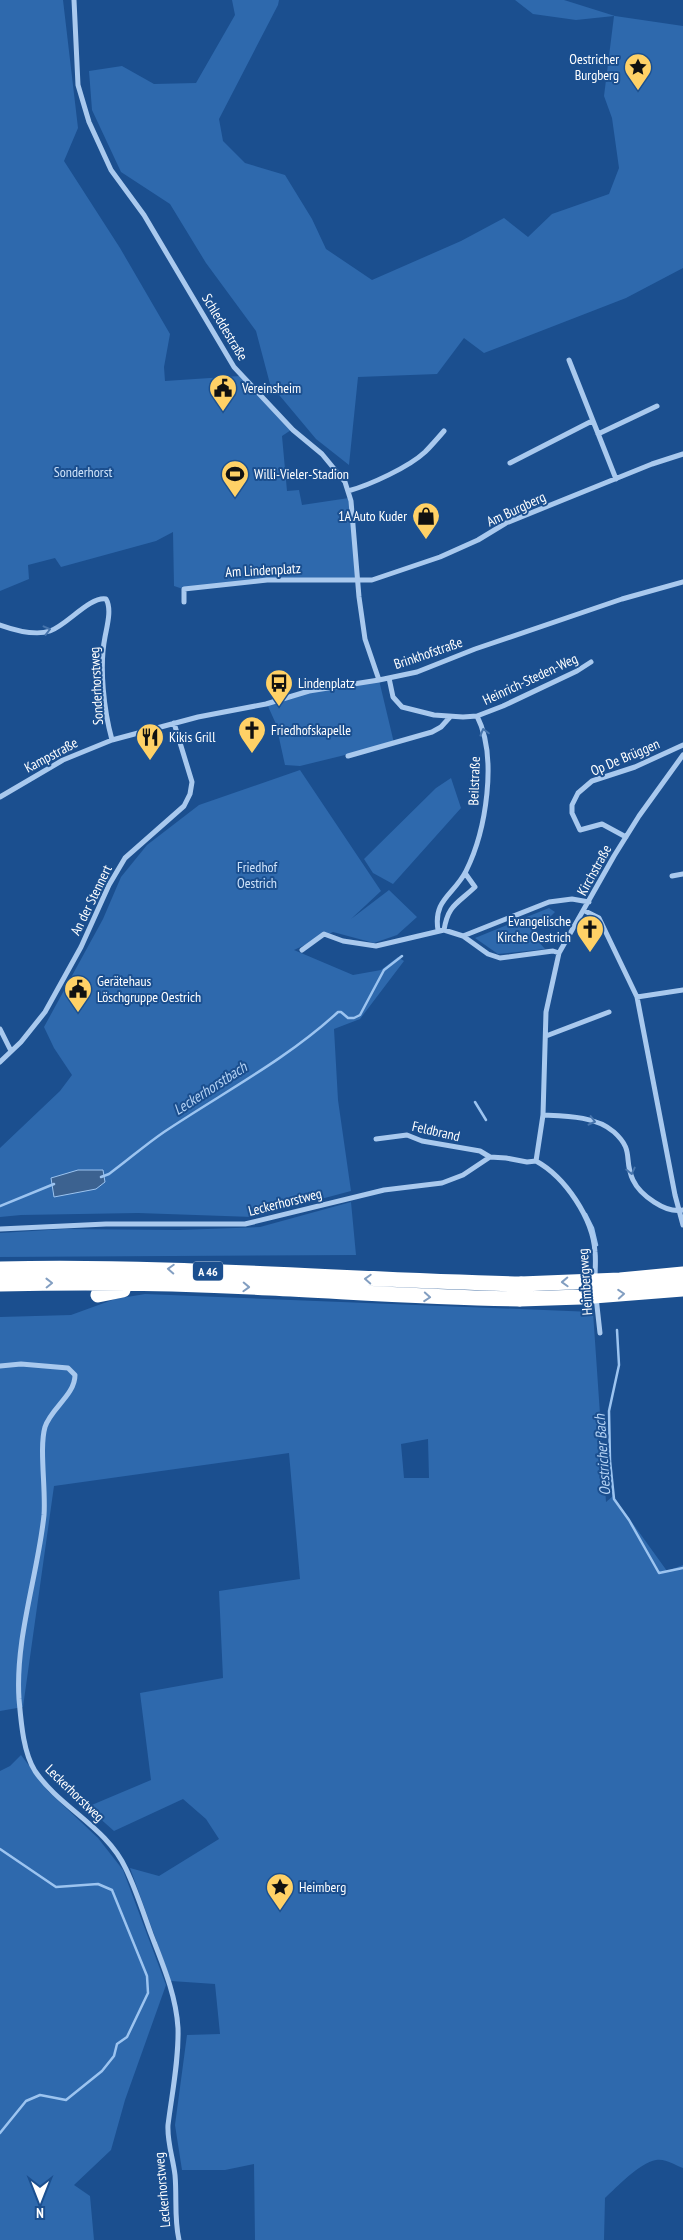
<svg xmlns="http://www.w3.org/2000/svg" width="683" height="2240" font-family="'PT Sans Narrow',sans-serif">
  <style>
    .green { fill: #2e69ad; fill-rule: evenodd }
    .water { fill: #3c6290; stroke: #9cc4f0 }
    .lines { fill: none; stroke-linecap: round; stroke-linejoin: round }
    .stream { stroke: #9cc4f0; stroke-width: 2.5 }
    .street { stroke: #a9c9ee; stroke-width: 5 }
    .highway { stroke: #fff; stroke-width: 15 }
    .highway-bridge { stroke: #fff; stroke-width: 15 }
    .oneway { stroke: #4674ac }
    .oneway2 { stroke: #829ec1 }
    .labels { text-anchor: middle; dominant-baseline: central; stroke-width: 4; stroke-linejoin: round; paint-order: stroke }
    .shield { fill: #1b4f8f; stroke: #bbcadd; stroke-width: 1 }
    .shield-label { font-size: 12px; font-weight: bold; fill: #fff }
    .poi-label { font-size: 14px; fill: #fff; stroke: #1b4f8f; text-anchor: start }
    .street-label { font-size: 14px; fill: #fff; stroke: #1b4f8f }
    .park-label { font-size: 14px; fill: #cfe3fa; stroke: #1b4f8f }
    .water-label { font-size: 15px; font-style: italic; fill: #b5d3f5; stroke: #1b4f8f }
  </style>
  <rect width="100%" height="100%" fill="#1b4f8f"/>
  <path class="green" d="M0,0H63L78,128L64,161L120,248L170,334L164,367L165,381L240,376L291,430L282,436L287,491L299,490L302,505L349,498L357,580L317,578L183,589L174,586L173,532L156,541L61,567L55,558L28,565L29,579L0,591Z
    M232,0H279L278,5L219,119L223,141L245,163L285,175L312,219L326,249L372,280L461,241L504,218L528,237L552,214L609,194L619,168L612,118L604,96L614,16L576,20L533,14L515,0H564L615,16L683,26V268L626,298L484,353L464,338L437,374L358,377L349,465L316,439L270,384L256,331L206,263L170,204L121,172L92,110L89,71L122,66L154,84L196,83L235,15Z
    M379,680L394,743L300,766L285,765L276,724L267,704L309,692Z
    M300,770L381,891L351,919L389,890L417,917L397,935L374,943L333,932L294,950L353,975L381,970L398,957L404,961L360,1019L334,1029L338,1100L351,1191L253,1217L138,1213L21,1215L0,1217V1148L60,1091L72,1075L54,1048L44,1027L103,919L121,877L147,845L199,805Z
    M451,778L461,808L393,884L373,873L364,859L436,788Z
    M549,908L555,912L547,920L533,924C529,935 539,941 545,949L498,954L475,938Z
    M351,1202L356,1255L0,1257V1233L64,1229L179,1230L260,1227Z
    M145,1294L593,1312L606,1502L613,1496L667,1571L683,1565V2168C675,2165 665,2158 656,2160C639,2163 617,2187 605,2198L604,2240H255L254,2164L225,2170H182L175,2125L187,2035L220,2034L215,1984L171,1981L130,1868L159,1876L219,1839L206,1819L183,1799L114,1831L87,1807L151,1780L140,1693L223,1678L219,1591L300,1579L289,1453L54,1486L23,1707L0,1711V1317L71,1315L115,1299ZM428,1439L429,1478H404L401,1444Z
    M21,1755L48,1791L98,1838L123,1870L166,1985L125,2100L111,2150L74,2185L90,2196L94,2240H0V1771L10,1766Z"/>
  <path class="water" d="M78,1170H103L105,1182L96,1189L54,1197L51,1178Z"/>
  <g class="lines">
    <path class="stream" d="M475,1102L486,1120
      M101,1177L109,1174C128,1160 145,1145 164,1132C222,1093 286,1060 338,1012H341L348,1018H354L360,1015L384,970L402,956
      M0,1206L54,1184
      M586,1214L593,1228L597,1245
      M617,1330L619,1365L609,1411L610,1461L614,1499L629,1520L659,1573L683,1568
      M0,1849L56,1887L98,1884L112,1890L147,1976L148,1993L127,2037L117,2044L114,2056L102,2071L66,2100L40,2095L26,2101L0,2133"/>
    <path class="street" d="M74,0L78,85L89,122L111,170L144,215L234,367L293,430L322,454L345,482L351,501L359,597L365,639L379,680
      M569,360L616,479
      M598,434L657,406
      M510,463L592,421
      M348,491C370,485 409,467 425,452C432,445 438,438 444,431
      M184,602V589L267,580H372L440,557L478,540L506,523L652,464L683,454
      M0,625C14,630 35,636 50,631C66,626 90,596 106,599C112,609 107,626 105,637C99,667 104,711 112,740
      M389,678L393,697L402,707L434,715L463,717L477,716L503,706L577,671L591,662
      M348,756L432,732L441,727L450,717
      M0,797L63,760L112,740L198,717L266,704L309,691L379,680L417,672L475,649L622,599L683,582
      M626,837L602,824L580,830L572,813V805L578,793L592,781L635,767L683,745
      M672,876L683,874
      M585,911L599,918L637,997L675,1195L683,1225
      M438,930C433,899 454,895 466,871C486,831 498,757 477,716
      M444,930C448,905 457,904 475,887L465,873
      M463,936L549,902L572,899L589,902
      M302,950L324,934L343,941L376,946L444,930L463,936L488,954L500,958L553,951L559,953
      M637,997L683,990
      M0,1029L11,1051
      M546,1036L609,1012
      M0,1062L21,1042L45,1012L81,947L109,885L125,858L184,806L190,794L192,782L174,723
      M543,1115C565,1116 596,1116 614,1132C635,1151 623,1159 633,1180C640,1195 666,1214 683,1210
      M376,1139L407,1135L422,1141L480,1151L490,1157
      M536,1161L543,1115L546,1012L559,953L614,856L639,816L683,755
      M536,1161C565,1177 593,1218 595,1252C596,1260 595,1270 595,1279
      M0,1229L106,1224H245L384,1190L442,1183L463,1175L490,1157L506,1158L527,1162L536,1161
      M596,1297L600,1333
      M0,1366L21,1364L68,1368L75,1375C75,1395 51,1408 45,1427C39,1448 46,1489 44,1515C38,1574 15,1638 19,1699C21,1721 23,1752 35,1771C60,1808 107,1827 126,1869C136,1890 143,1912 151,1934C163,1965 176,1995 178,2028C179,2060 172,2093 168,2125C167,2142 173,2158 175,2175C177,2197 174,2219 179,2240"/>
    <path class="highway" d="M0,1269C174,1265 347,1280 521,1284
      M0,1284C90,1282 180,1283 270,1288C353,1292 436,1298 520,1299
      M98,1295L123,1290"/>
    <path class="highway-bridge" d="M521,1284L620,1280L683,1274
      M520,1299L581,1297L683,1289"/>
  </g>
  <defs><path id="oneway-chevron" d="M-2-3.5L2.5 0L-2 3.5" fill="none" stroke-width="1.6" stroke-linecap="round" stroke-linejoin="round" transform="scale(1.25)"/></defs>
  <g class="oneway">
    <use href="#oneway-chevron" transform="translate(47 630) rotate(-14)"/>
    <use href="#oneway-chevron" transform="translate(484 732) rotate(-105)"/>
    <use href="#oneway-chevron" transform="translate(592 1121) rotate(14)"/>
    <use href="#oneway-chevron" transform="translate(631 1171) rotate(77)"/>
  </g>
  <g class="oneway2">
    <use href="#oneway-chevron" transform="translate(171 1269) rotate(-177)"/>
    <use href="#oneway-chevron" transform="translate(368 1279) rotate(-177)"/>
    <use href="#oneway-chevron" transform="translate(565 1282) rotate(178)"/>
    <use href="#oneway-chevron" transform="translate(49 1283) rotate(-1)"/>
    <use href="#oneway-chevron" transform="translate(246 1287) rotate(2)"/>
    <use href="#oneway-chevron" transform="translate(621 1294) rotate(-4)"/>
    <use href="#oneway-chevron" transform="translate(427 1297) rotate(4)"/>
  </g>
  <defs>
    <g id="sight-pin" transform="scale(1.4375)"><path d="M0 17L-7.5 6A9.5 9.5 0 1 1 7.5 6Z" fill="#ffd166" stroke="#1b4f8f"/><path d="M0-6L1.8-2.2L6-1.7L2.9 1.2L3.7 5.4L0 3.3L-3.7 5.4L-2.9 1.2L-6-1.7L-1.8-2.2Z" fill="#111"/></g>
    <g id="civic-pin" transform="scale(1.4375)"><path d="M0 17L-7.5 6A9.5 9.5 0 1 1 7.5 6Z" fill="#ffd166" stroke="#1b4f8f"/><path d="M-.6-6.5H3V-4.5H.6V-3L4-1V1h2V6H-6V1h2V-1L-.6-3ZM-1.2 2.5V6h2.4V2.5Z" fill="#111"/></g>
    <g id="stadium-pin" transform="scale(1.4375)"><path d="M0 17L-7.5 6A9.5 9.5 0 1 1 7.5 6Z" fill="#ffd166" stroke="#1b4f8f"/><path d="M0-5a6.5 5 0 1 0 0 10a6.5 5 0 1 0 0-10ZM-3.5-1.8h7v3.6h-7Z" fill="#111"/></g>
    <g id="shop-pin" transform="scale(1.4375)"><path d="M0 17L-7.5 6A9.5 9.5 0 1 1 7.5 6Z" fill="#ffd166" stroke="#1b4f8f"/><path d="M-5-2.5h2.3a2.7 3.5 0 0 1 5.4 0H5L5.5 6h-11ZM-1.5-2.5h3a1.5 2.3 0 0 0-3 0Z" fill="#111"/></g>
    <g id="bus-pin" transform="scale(1.4375)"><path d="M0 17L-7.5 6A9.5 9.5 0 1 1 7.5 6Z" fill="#ffd166" stroke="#1b4f8f"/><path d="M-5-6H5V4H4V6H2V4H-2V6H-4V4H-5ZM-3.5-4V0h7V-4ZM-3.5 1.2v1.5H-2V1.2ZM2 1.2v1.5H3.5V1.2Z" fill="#111"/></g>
    <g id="church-pin" transform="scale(1.4375)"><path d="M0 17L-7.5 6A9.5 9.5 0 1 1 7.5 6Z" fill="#ffd166" stroke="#1b4f8f"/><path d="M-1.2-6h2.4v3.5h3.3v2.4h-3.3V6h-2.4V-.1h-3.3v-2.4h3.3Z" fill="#111"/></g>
    <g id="restaurant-pin" transform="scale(1.4375)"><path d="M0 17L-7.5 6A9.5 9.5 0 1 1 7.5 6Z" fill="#ffd166" stroke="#1b4f8f"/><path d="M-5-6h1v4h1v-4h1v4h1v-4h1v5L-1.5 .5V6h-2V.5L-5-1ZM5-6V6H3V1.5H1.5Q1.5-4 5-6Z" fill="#111"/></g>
  </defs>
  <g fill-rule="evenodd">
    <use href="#sight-pin" x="638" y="67"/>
    <use href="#civic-pin" x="223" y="388"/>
    <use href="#stadium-pin" x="235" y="474"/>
    <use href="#shop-pin" x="426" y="516"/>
    <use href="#bus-pin" x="279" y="683"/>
    <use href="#church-pin" x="252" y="730"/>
    <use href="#restaurant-pin" x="150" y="737"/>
    <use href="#church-pin" x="590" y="929"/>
    <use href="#civic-pin" x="78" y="989"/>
    <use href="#sight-pin" x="280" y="1887"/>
  </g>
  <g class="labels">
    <rect class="shield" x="193" y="1261.5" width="30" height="19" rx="4"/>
    <g class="shield-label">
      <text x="208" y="1271">A 46</text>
    </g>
    <g class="poi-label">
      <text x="619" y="59" text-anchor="end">Oestricher<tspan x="619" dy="16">Burgberg</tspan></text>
      <text x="242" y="388">Vereinsheim</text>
      <text x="254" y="474">Willi-Vieler-Stadion</text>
      <text x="407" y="516" text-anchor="end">1A Auto Kuder</text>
      <text x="298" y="683">Lindenplatz</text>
      <text x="271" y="730">Friedhofskapelle</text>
      <text x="169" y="737">Kikis Grill</text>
      <text x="571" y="921" text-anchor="end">Evangelische<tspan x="571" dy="16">Kirche Oestrich</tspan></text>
      <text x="97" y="981">Gerätehaus<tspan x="97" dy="16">Löschgruppe Oestrich</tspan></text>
      <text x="299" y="1887">Heimberg</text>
    </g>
    <g class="street-label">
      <text transform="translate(225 327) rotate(59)">Schleddestraße</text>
      <text transform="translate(516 509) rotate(-25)">Am Burgberg</text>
      <text transform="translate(263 570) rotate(-3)">Am Lindenplatz</text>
      <text transform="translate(428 653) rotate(-19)">Brinkhofstraße</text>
      <text transform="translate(530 679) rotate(-25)">Heinrich-Steden-Weg</text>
      <text transform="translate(96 686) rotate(-93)">Sonderhorstweg</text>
      <text transform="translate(51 755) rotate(-28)">Kampstraße</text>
      <text transform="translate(625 757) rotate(-23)">Op De Brüggen</text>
      <text transform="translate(474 781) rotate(-88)">Beilstraße</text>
      <text transform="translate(594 870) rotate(-61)">Kirchstraße</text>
      <text transform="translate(91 900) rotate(-64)">An der Stennert</text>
      <text transform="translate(436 1131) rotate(13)">Feldbrand</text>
      <text transform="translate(285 1202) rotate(-14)">Leckerhorstweg</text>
      <text transform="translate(585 1282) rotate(-94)">Heimbergweg</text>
      <text transform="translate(75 1793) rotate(44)">Leckerhorstweg</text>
      <text transform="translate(162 2190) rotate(-95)">Leckerhorstweg</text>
    </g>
    <g class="park-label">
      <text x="83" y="472">Sonderhorst</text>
      <text x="257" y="867">Friedhof<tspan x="257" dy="16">Oestrich</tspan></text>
    </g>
    <g class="water-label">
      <text transform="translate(210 1088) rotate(-33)">Leckerhorstbach</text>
      <text transform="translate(602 1455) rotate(-94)">Oestricher Bach</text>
    </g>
  </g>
  <g transform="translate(40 2200) rotate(180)" stroke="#1b4f8f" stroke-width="4" paint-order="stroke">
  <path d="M0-4L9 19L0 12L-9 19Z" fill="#ffffff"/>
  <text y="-8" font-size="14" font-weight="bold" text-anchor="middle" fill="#ffffff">N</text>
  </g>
</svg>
